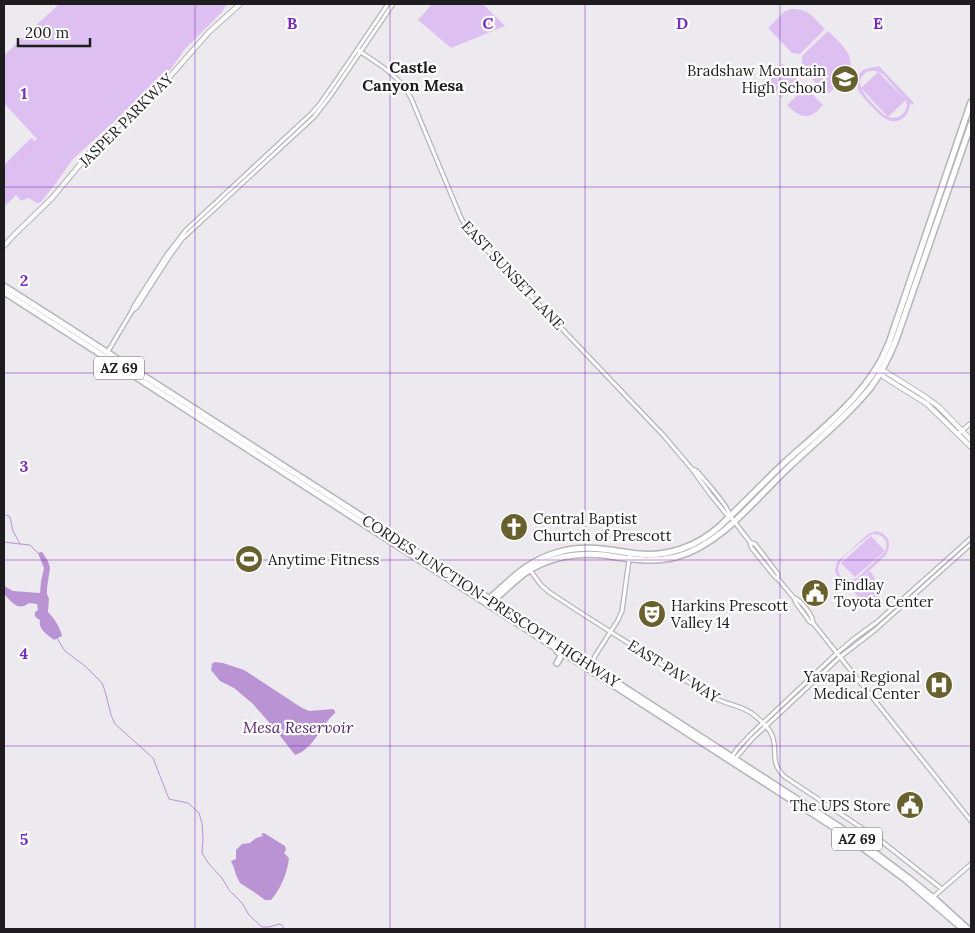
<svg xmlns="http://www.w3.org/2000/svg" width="975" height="933" font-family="Lora,serif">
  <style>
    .green { fill: #ddc0f1; fill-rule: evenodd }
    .water { fill: #ba93d4 }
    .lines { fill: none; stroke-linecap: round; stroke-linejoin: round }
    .stream { stroke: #ba93d4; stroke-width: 1 }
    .tertiary-casing { stroke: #b7b4b9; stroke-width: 5.5 }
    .secondary-casing { stroke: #b7b4b9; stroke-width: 6 }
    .primary-casing { stroke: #b7b4b9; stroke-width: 8 }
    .tertiary { stroke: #fff; stroke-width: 3 }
    .secondary { stroke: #fff; stroke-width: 4 }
    .primary { stroke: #fff; stroke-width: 5 }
    .grid { fill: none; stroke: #7b2cbf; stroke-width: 1; stroke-opacity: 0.55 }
    .labels { text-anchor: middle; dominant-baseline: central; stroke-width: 4.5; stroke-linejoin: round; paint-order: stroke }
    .shield { fill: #fff; stroke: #626062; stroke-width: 1 }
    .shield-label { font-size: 14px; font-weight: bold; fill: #1e1c1e }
    .poi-label { font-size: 15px; fill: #1e1c1e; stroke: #fff; text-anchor: start }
    .street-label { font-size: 15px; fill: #1e1c1e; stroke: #fff }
    .neighbourhood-label { font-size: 16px; font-weight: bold; fill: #1e1c1e; stroke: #fff }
    .water-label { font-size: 16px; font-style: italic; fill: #552470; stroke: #fff }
    .grid-label { font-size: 16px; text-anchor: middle; font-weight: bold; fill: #7b2cbf; stroke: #fff; stroke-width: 4.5; stroke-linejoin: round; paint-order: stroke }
  </style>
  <rect width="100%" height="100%" fill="#edeaef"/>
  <path class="green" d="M59,4H227L222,12L185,49L171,69L162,76L156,83L72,160L56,183L41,202L37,203L28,198L21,201L16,195L4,207V165L30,139L32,138L35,141L37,139L4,103V55Z
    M432,4H483L505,26L451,48L418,20Z
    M791,9C809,8 814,18 825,29L800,54L792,53L768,28L785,11Z
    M828,31C834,37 840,42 845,49C861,68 839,83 827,95L802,68V56Z
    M783,64L798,80V82L781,98C769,88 765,70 783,64Z
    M879,66L914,103L912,105L910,103C910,116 898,126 886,119C880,116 876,110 871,106C863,97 849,84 861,72C866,67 873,68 879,66ZM869,71H876L883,74L906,100L878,72L861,88L888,117L884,115C874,104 846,83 869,71ZM906,100C909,112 900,120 888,117Z
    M804,89H807L823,105C820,108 817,112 813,114C803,120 794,112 787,105Z
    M876,531C889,534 892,544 886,555L852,587L850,585L851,583L843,581L837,576L835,571L837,562L868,534ZM873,534C883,534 890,542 885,552L857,578C852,580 846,581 842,577C838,574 837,567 840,563C843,555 862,542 869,536Z
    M871,536L885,551L855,577L841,563Z
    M870,571C881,586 882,595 869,609L853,591L852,588Z"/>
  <path class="water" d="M41,552H42L48,561L50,568L47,588V594L49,599L48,612C54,618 60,627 62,636L54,640C47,634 38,630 40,620C36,618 34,616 35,612L38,610L37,604L29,603C18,612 12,602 4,594V586L13,591L40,593L41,581L44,568L38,553Z
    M214,662L223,663L244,670L302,708L309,711L333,709L335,711V713C321,725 314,749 295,755L274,728L253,704L234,688L220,681L211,670L212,664Z
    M264,833L285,846L286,850L284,853L289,858C287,874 281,888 271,900H265L254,892L240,883L236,875L234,868L231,861L236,859V850L242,844L250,843L256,838L263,836L261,834Z"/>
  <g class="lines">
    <path class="stream" d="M4,514L10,517L13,531L20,544L30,545L38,553
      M4,542L20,544
      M57,638L61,645L65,651L85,666L102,683L105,691L111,715L115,724L153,758L169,799L188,803L199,813L202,823L203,838L202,853L209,864L222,878L229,890L242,903L249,915L262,927H269L279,924L282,925L284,929"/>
    <g class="tertiary-casing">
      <path id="tertiary" d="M358,50C379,65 398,74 411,98L461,218L468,230L664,436L692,469L710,494L727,515L730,516L750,542
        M132,311L137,307L169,257L182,239L314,117L331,95L393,4
        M107,353L132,311L134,306L166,256L186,230L312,113L319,105L340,75L388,4
        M958,434L971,423
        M693,469L697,471C704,480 729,506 730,516
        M530,570L541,585L549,592C585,616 622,639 658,662C676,674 694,687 713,697C726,705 742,705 754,715C761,721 771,729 773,738C778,755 769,761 785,777L880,840L942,889
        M778,579V574L755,544L750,542L751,547L775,577L778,579L794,598L796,603L810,622L813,623L971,821
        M795,598C802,602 813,615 813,623
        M598,667L593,662L595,656L618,620L622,611L630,553
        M731,758L737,749L750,735L837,653L855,638L877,622L971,538
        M735,759L752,739L840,657L875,630L971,544
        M932,898L971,864"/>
    </g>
    <g class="secondary-casing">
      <path id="secondary" d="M4,246L13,236L52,198L93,149L166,81L209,32L240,4
        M877,368L884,377L927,404L971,447
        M881,369L921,394L938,406L971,440"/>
    </g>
    <g class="primary-casing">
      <path id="primary" d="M4,286L51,316L493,601L590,665L846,831L911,880L936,900L968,929
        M4,292L844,834L906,880L963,929
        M487,601C510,580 528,560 559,552C586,544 612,551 639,554C668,557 698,546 720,526C741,506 762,484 783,464C815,435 855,404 877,367C882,360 885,351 889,343L971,102
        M491,603C502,593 513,582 525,573C548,557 577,552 604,555C629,559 651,563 676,557C721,545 754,500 787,469C815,442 847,417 871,387C882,372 889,357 896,340L971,124
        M557,651L561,655L560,658L557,663"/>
    </g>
    <use href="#tertiary" class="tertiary"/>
    <use href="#secondary" class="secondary"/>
    <use href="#primary" class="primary"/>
  </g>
  <path class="grid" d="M195,4V929M390,4V929M585,4V929M780,4V929M4,187H971M4,373H971M4,560H971M4,746H971"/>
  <defs>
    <g id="school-disc" transform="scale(1.4375)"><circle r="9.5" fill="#68602d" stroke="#fff"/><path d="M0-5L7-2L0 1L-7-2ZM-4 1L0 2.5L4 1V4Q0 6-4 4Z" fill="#fff"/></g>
    <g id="church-disc" transform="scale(1.4375)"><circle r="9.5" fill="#68602d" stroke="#fff"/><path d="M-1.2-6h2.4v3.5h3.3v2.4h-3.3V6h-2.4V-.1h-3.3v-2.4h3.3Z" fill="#fff"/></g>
    <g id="stadium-disc" transform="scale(1.4375)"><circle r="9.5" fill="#68602d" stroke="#fff"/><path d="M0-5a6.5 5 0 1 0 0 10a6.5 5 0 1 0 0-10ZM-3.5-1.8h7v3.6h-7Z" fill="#fff"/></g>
    <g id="civic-disc" transform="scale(1.4375)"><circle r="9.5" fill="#68602d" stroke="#fff"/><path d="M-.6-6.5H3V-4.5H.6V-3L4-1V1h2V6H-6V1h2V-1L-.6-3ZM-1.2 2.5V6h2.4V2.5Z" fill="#fff"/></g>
    <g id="theatre-disc" transform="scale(1.4375)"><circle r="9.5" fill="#68602d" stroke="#fff"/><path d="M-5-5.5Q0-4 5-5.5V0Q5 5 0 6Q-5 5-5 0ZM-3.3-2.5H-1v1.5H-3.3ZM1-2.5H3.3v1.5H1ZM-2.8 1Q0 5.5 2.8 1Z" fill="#fff"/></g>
    <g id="hospital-disc" transform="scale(1.4375)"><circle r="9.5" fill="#68602d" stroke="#fff"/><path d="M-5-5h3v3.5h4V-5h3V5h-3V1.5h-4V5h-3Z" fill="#fff"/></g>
  </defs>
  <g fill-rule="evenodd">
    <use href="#school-disc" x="845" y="79"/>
    <use href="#church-disc" x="514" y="527"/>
    <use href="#stadium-disc" x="249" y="559"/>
    <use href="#civic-disc" x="815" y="593"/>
    <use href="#theatre-disc" x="652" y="614"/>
    <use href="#hospital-disc" x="939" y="685"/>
    <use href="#civic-disc" x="910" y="805"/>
  </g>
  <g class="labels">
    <g class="shield">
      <rect x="94" y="356.5" width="50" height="23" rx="4"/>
      <rect x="832" y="827.5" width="50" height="23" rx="4"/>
    </g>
    <g class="shield-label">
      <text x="119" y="368">AZ 69</text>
      <text x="857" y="839">AZ 69</text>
    </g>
    <g class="poi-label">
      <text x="826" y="70" text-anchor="end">Bradshaw Mountain<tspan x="826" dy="17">High School</tspan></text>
      <text x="533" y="518">Central Baptist<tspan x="533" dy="17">Churtch of Prescott</tspan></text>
      <text x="268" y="559">Anytime Fitness</text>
      <text x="834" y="584">Findlay<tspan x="834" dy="17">Toyota Center</tspan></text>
      <text x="671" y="605">Harkins Prescott<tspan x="671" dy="17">Valley 14</tspan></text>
      <text x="920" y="676" text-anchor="end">Yavapai Regional<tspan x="920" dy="17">Medical Center</tspan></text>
      <text x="891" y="805" text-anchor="end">The UPS Store</text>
    </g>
    <g class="street-label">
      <text transform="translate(126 120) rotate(-45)">JASPER PARKWAY</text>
      <text transform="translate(513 275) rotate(47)">EAST SUNSET LANE</text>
      <text transform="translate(491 601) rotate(33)">CORDES JUNCTION–PRESCOTT HIGHWAY</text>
      <text transform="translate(674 671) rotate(32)">EAST PAV WAY</text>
    </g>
    <g class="neighbourhood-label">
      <text x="413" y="67">Castle<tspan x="413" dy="18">Canyon Mesa</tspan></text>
    </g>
    <g class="water-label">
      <text x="298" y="727">Mesa Reservoir</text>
    </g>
  </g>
  <g class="grid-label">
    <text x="292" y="29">B</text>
    <text x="488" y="29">C</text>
    <text x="682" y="29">D</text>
    <text x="878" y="29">E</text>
    <text x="24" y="99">1</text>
    <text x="24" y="286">2</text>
    <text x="24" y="472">3</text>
    <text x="24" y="659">4</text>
    <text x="24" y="845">5</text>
  </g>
  <rect width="975" height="933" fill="none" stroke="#1e1c1e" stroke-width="10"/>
  <path d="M18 38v8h72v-8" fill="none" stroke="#1e1c1e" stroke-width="2.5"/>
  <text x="25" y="38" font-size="15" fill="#1e1c1e" stroke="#ffffff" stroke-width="4" paint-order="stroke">200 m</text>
</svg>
